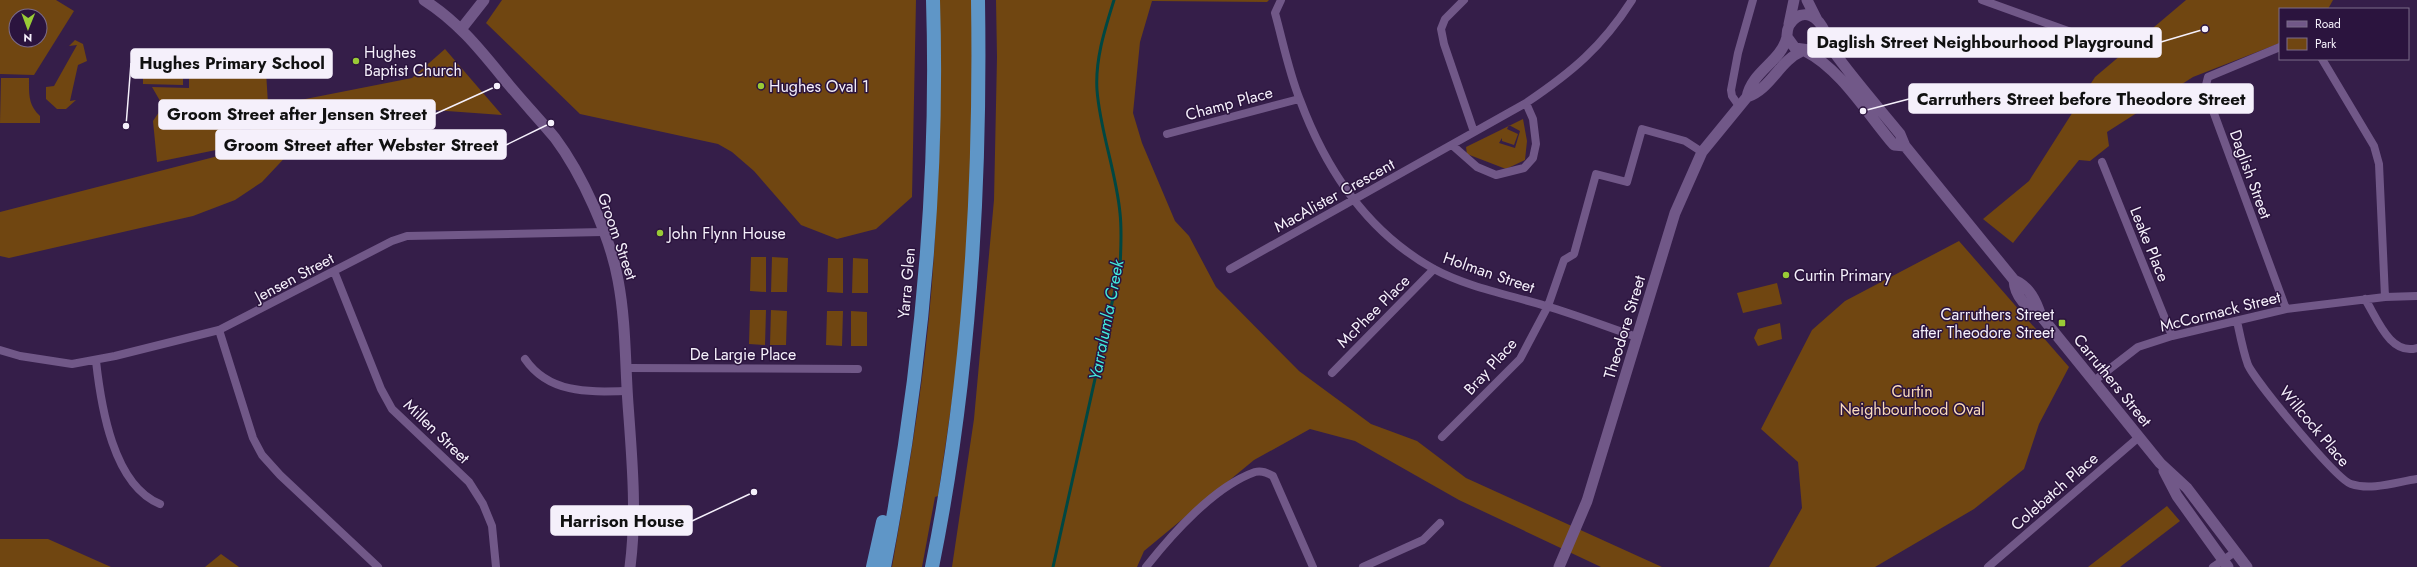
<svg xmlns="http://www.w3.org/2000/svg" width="2417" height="567" viewBox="0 0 2417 567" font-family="Jost,sans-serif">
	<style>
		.green { fill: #704611; fill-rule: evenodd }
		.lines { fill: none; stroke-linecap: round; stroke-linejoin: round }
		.stream { stroke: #004742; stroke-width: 3 }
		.street { stroke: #715888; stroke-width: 8 }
		.secondary { stroke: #715888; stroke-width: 11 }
		.highway { stroke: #5f96c7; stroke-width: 14 }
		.poi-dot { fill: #99cb36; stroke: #2b143e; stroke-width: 1.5 }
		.labels { text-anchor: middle; stroke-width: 3; stroke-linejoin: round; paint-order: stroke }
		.poi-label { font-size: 16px; fill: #f5f0fb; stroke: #2b143e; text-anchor: start }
		.street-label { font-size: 16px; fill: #f5f0fb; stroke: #2b143e }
		.park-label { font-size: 16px; fill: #fadbbb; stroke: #2b143e }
		.water-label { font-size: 17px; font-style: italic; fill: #42ebdd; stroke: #2b143e }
		.leader { fill: none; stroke: #f5f0fb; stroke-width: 1.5 }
		.callout-dot { fill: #f5f0fb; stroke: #2b143e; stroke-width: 1.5 }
		.callout { fill: #f5f0fb; stroke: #f5f0fb; stroke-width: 1.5 }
		.callout-label { font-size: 17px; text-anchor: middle; font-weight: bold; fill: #111 }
	</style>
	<rect width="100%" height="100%" fill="#351e49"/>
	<path class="green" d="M0,0h56l18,11 -40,64 -34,-1zM16,16h24v24h-24z
		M502,0h414l-4,197 -36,32 -39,10 -36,-14 -47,-54 -22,-19 -14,-8 -138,-30 -94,-91z
		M939,0h35v147l-15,206 -21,143 -3,1 -13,70h-30c19,-109 38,-220 43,-332 3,-78 3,-157 4,-235z
		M996,0h273l-2,2 -115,-1 -12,41 -7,71 9,30 33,78 14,15 27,51 83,84 72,53 46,17 49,37 196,89h-61l-142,-67 -104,-59 -45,-12 -56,31 -110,91 -7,16h-185l22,-148 20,-219 3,-143z
		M2186,0h147l-5,9h-48v34l-87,34 -86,55 2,14 -19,15 -11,-1 -66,83 -30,-24 46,-38 66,-104z
		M75,40l8,4 4,17 -9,4 -8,36 6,-1 -10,9h-9l-11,-10v-12l8,-1 23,-41 -8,1z
		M445,49l57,66 -69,-5 -91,13 -49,26 -31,33 -27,18 -42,16 -184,42 -9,-2v-44l222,-57 58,-51 132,-26z
		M265,55l3,49 -47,45 -64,13 -4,-41 10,-15 -11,-19 37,1v-31z
		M143,56h40v29l-40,-1z
		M1,78h28c0,16 -1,27 11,38v7h-40z
		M1523,119l4,22 -2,19 -19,9 -39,-15 -1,-7zM1509,125l11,6 -5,17 -16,-5 3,-5v3l12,4 4,-11 -11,-5z
		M1959,241l110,126 -30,57 -15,45 -50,40 -99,58h-106l33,-59 -4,-46 -37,-33 51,-99 33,-29z
		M751,257h15v35l-16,-1z
		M772,257l16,1 -1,34h-16z
		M828,258h15v35l-16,-1z
		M853,258l15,1v34h-16z
		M1777,283l5,21 -39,9 -6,-20z
		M750,310h16l-1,35 -16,-1z
		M771,310l16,1 -1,34h-16z
		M827,311h16l-1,35 -16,-1z
		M851,311l16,1v34h-16z
		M1780,323l2,16 -24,7 -4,-8 4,-9z
		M676 512a7 7 0 1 1 14 0a7 7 0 1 1-14 0Z
		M2167,506l13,15 -60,46h-32z
		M0,539h48l63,28h-111z
		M221,554l18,13h-34z"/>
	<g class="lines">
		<path class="stream" d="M1053,567l67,-300c1,-18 2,-36 0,-54 -4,-42 -20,-82 -23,-123 -2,-31 8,-61 17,-90"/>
		<path class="street" d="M1281,0l-6,13c8,29 14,60 25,87 26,70 67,132 134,169 33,18 76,26 112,37 31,9 61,21 91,31
			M1464,0l-19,19 -4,10 3,15 30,88
			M1982,0l128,46
			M2280,47l-72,30 -3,12 81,220
			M2322,59l52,87 5,18 6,133
			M1739,106l-7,-10 -1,-6 7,-37 15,-53
			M1167,134l132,-35
			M1452,145l25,22 19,8 28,-7 9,-10 3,-14 -3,-25 -7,-16
			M2102,162l70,174
			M1230,269l296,-166c46,-31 76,-56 106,-103
			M334,271l47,118 11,20 77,73 14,22 9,22 4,41
			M2365,299c12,19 25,57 52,49
			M2237,321c3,14 6,30 11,44 8,17 88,114 103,119 20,7 46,-2 66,-5
			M219,330l34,108 9,17 18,20 98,92
			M0,350l20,6 52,8 43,-8 104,-26 173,-89 15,-5 196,-4
			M525,359c24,35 64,33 102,32
			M96,361c5,45 17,124 64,143
			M627,368l231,1
			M1332,373l102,-104
			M2094,381l44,-34 34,-11 114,-27 99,-12 32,-1
			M1442,437l78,-78 28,-53 16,-46 10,-6 22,-80 31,8 15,-53 43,12 17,11
			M1146,567c26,-33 69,-81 109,-95 7,-2 13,1 18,4l40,91
			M1363,567l60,-27 17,-17
			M1988,567l151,-130
			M2213,567l22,-15"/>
		<path class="secondary" d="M424,0c36,23 58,52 85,85 15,18 31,35 46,53 27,36 55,98 63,142 8,42 7,83 10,124 4,55 9,109 2,163
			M1807,0l10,20
			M1789,24l5,-24
			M462,28l22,-28
			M1823,31l-3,12 -11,7 -14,-2 -8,-11c-1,-17 16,-30 30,-17 9,8 11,23 17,32 21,29 44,55 66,82l5,12 109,134c16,7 22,21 27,36
			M1805,51c36,18 63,64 89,94l11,1
			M1747,97c24,-8 32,-36 55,-46
			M2014,280c1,18 13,27 27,36l119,147 27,25 60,79
			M2164,471l13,25 51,71
			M1559,567l28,-66 88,-288 27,-61 45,-55c5,-26 34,-35 40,-60"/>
		<path class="highway" d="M873,567l10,-45
			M884,567c36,-186 55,-377 49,-567
			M932,567c38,-187 49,-377 46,-567"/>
	</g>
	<g class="poi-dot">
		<circle cx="356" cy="61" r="4"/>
		<circle cx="761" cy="86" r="4"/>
		<circle cx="660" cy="233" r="4"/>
		<circle cx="1786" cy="275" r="4"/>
		<rect x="2058" y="319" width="8" height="8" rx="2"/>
	</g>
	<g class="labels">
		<g class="poi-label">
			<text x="364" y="58">Hughes<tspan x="364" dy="18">Baptist Church</tspan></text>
			<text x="769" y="92">Hughes Oval 1</text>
			<text x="668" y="239">John Flynn House</text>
			<text x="1794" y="281">Curtin Primary</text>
			<text x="2054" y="320" text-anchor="end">Carruthers Street<tspan x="2054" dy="18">after Theodore Street</tspan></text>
		</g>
		<g class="street-label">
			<text transform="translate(1229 103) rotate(-15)" y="6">Champ Place</text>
			<text transform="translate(2251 174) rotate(70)" y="6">Daglish Street</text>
			<text transform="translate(1334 195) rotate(-29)" y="6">MacAlister Crescent</text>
			<text transform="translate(618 236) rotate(71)" y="6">Groom Street</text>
			<text transform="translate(2150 244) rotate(68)" y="6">Leake Place</text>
			<text transform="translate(1489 272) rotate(19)" y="6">Holman Street</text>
			<text transform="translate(294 277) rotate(-28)" y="6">Jensen Street</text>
			<text transform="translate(906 283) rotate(-85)" y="6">Yarra Glen</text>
			<text transform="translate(1373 311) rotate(-45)" y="6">McPhee Place</text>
			<text transform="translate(2220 311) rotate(-14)" y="6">McCormack Street</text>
			<text transform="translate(1624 327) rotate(-73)" y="6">Theodore Street</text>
			<text x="743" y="360">De Largie Place</text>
			<text transform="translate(1490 366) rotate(-48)" y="6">Bray Place</text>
			<text transform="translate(2113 380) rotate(51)" y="6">Carruthers Street</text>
			<text transform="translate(2315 426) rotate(50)" y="6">Willcock Place</text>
			<text transform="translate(437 431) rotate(44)" y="6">Millen Street</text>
			<text transform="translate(2054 491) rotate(-41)" y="6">Colebatch Place</text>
		</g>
		<g class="park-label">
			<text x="1912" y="397">Curtin<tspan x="1912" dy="18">Neighbourhood Oval</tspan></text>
		</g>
		<g class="water-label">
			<text transform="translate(1106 320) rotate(-79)" y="6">Yarralumla Creek</text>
		</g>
	</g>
	<path class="leader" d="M2205 29L2161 42M126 126L131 63M1863 111L1909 99M497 86L435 114M551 123L506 145M754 492L692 521"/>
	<g class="callout-dot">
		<circle cx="2205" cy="29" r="4"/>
		<circle cx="126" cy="126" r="4"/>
		<circle cx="1863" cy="111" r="4"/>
		<circle cx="497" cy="86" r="4"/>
		<circle cx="551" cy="123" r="4"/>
		<circle cx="754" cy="492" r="4"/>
	</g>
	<g class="callout">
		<rect x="1808" y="28" width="353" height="29" rx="4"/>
		<rect x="131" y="49" width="201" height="29" rx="4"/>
		<rect x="1909" y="84" width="344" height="29" rx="4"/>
		<rect x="159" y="100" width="276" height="29" rx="4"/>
		<rect x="216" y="130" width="290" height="29" rx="4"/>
		<rect x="551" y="506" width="141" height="29" rx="4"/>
	</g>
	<g class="callout-label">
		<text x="1985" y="48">Daglish Street Neighbourhood Playground</text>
		<text x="232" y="69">Hughes Primary School</text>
		<text x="2081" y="105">Carruthers Street before Theodore Street</text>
		<text x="297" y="120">Groom Street after Jensen Street</text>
		<text x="361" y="151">Groom Street after Webster Street</text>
		<text x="622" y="527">Harrison House</text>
	</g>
	<rect x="2279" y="8" width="130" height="52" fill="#2b143e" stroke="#7c6c8a"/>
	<rect x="2287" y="21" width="20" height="6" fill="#715888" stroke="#7c6c8a"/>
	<text x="2315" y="28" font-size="12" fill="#f5f0fb">Road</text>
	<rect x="2287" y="38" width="20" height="12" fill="#704611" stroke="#7c6c8a"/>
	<text x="2315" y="48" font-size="12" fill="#f5f0fb">Park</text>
	<g transform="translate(28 28) rotate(181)"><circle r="19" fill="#2b143e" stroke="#7c6c8a"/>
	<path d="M0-3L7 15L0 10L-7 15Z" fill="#99cb36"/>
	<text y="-6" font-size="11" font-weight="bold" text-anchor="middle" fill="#f5f0fb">N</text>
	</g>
</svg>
